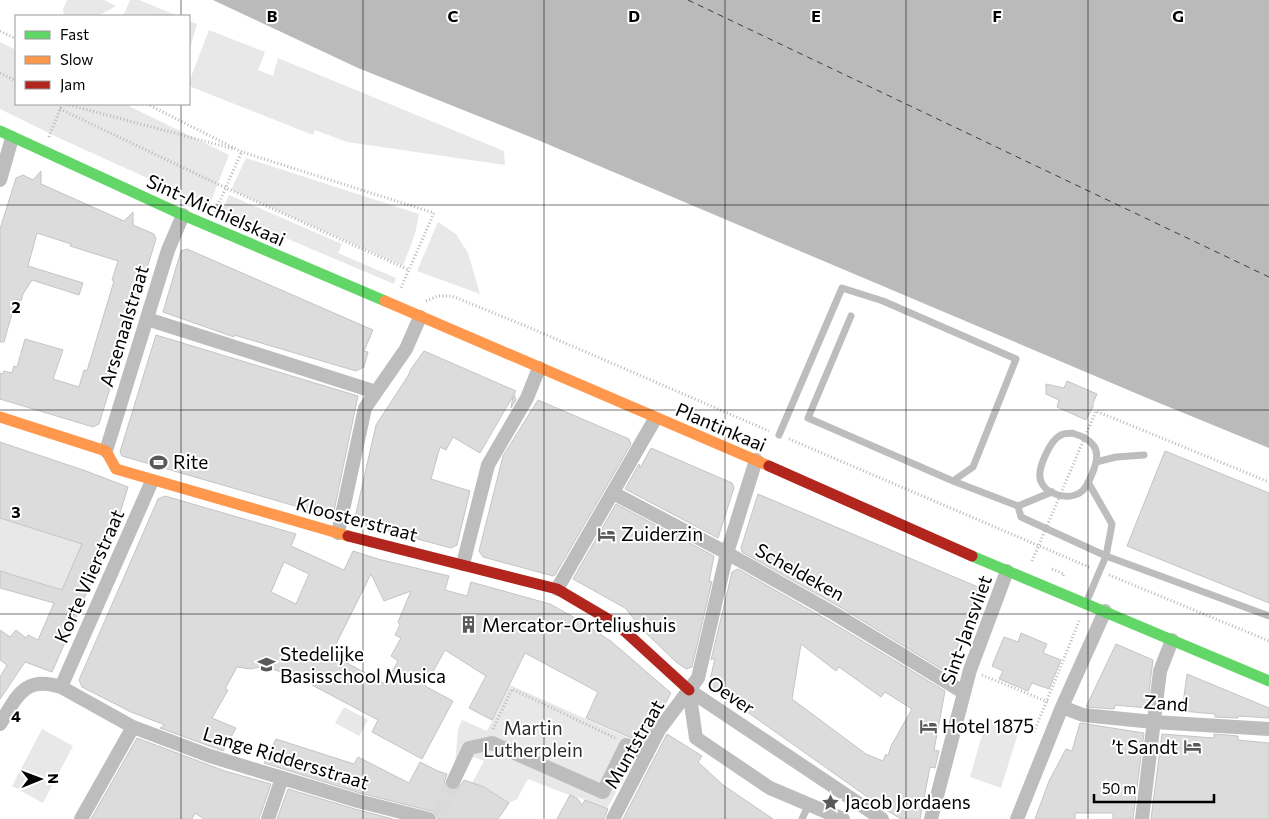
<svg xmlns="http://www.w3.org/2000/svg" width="1269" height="819" viewBox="0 0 1269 819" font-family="Commissioner,sans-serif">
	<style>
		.green { fill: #e8e8e8 }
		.water { fill: #bababa }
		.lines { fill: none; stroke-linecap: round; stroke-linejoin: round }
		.ferry { stroke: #3e3e3e; stroke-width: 1; stroke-dasharray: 6 5; stroke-linecap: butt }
		.building { fill: #dcdcdc; stroke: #c4c4c4; fill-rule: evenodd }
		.street-tunnel { stroke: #d9d9d9; stroke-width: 14; stroke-dasharray: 14 7; stroke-linecap: butt }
		.path { stroke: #b8b8b8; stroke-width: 3; stroke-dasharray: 1 2.5; stroke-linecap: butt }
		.lane { stroke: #bdbdbd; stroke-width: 7 }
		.street { stroke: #bdbdbd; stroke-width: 14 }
		.fast { stroke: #63d668; stroke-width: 11 }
		.slow { stroke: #ff974d; stroke-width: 11 }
		.jam { stroke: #b3261e; stroke-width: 11 }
		.path-bridge { stroke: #b8b8b8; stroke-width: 3; stroke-dasharray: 1 2.5; stroke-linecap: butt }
		.grid { fill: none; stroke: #000; stroke-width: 1; stroke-opacity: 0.55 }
		.labels { text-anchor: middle; stroke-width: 4; stroke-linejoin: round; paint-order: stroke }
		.street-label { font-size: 19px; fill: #000; stroke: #fff }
		.poi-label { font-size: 19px; fill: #000; stroke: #fff; text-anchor: start }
		.park-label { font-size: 19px; fill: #2d2d2d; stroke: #fff }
		.grid-label { font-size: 16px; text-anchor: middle; font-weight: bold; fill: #000; stroke: #fff; stroke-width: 4; stroke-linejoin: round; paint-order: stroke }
	</style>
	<rect width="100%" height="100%" fill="#fff"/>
	<path class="green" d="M67,0h37l12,6 -18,10h-34l-1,-7z
		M130,0h9l39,16h-55z
		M189,21l8,3 -8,28z
		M209,30l56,22 -7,18 15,6 5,-18 226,93 1,14 -158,-23 -32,-12 -2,5 -124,-49v-4z
		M0,42l16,8v54h109l104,51 -20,51 -150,-68 -59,-29z
		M246,158l173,56 -4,20 -12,32 -172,-76z
		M229,195l113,49 -4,9 58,25 -2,6 -172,-73z
		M438,222l18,12 12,19 12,41 -63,-23z
		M0,518l63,20 24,-4 -25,56 -62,-19z
		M510,685l132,59 -35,65 -32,-13 -1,1 -46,-18 -11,20 -8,4 -24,-16 -13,-4 12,-22 -10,-4 -10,11 -9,-3 3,-36 4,-9 25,11z
		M344,707l24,13 -9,16 -24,-13z
		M987,718l32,12 -18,58 -31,-11z
		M42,729l31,17 -30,57 -31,-17z"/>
	<path class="water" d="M213,0h1056v448l-122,-50 -614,-260 -175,-70z"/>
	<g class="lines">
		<path class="ferry" d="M688,0l581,277"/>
	</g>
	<path class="building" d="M41,171v13l83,37 9,-9v13l21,9 2,5 -57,185 -6,3 -93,-28v-26l3,1 1,-3 8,2 2,-7 3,1 8,-28 38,11 -10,29 26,8 5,-17 3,1 27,-90 -2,-1 6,-19 -48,-15 1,-2 -34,-11 -9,33 55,17 -4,12 -47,-15 -9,14 -2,7 -5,-2 -12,43h-4v-113l16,-51 7,-3 10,5z
		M187,249l186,81 -9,21 4,1 -4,15 -8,4 -122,-36v2l-71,-25 18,-61z
		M156,335l202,61 -24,115 -6,3 -12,-2 -194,-56 -2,-4z
		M424,351l92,40 -2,3 2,6 -5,8 2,-12 -33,57 -27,-16 -7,13 -6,-3 -9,32 39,12 -13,54 -6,3 -97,-26 22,-97 32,-49 3,-7z
		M1067,381l30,13 -4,9v4l-7,13 -29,-13 2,-7 -13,-6v-10l18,4z
		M538,400l91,39 2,5 -76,131 -2,1 -70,-19 -4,-6 24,-95z
		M0,442l86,29 42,16 -12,39 -64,146 -27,-10 -25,37v-22l7,-12 -7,-5v-30l10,7 6,-7 10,8 2,-3 10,5 16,-37 -54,-15v-17l62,19 20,-46 -82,-26z
		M651,448l81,35 2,5 -16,50 -93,-49 14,-25 1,4z
		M1165,451l104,42v110l-142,-57z
		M758,494l220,93 -30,86 -108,-66 -98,-55 -1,-4z
		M165,496l131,38 -5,12 53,24 9,-19 25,8 71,17 -4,14 22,6 4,-14 79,22 27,15 35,23 59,51 -28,50 -57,-25 12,-26 -73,-39 -33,67 -23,-12 17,-32 -41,-26 -20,36 28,15 -31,58 -50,-27 6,-12 -66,-35 2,-4 -18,-8 -15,-1 -17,-6 -13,3 -14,-2 -12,22 3,1 -16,28 24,10 -13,23 -63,-23 5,-3 -34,-13 -49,-25 -3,-7 79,-181zM284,562l25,12 -13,30 -25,-12zM371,574l13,27 27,-10 -13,31 2,3 -5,10 6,3 -10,18 7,5 -13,23 -54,-30z
		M616,504l98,52 -5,26 3,-1 -20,86 -6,2 -10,-7 -31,-30 -20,-24 -52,-29z
		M738,569l93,53 114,69 -11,59 5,1 -4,17 -5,-1 -10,52h-19l-18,-11 -174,-123 6,-27 -4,2 21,-88zM801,644l35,27 3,-4 42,30 4,-5 27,17 -21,37 -3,10 -2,-2 -3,7 -17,-7 -74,-55z
		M1021,633l26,11 -4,9 18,7 -12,29 -17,-6 -4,8 -29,-12 4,-8 -11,-5 12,-29 14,5z
		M1116,644l37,16 -6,48 -32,-3 -1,4 -28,-2z
		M1187,674l82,34v10l-31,-2v2l-23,-1v-3l-33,-3z
		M1080,723l64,10 -11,86h-20v-6h-38v6h-40l14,-38 17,-32 6,2z
		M667,734l35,22 -4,6 25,23 50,34h-150z
		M1162,734l52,4v-4l24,2v4l31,3v76h-118z
		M137,738l88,33 46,13 -12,35h-55l-9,-6 -3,6h-101z
		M276,739l78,25 4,-7 51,26 11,-21 18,9 9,3 -3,9 6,7 8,-1 6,-9 20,7 25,16 -11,16h-60l-3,-6 -4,-2 -71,-18 -96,-30z
		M288,789l67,20 38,10h-116z
		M570,795l7,3 5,7 3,-5 23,9 -4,10h-47z"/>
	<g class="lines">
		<path class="street-tunnel" d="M439,814l14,-32"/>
		<path class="path" d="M0,31l16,8
			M0,73l16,8
			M66,104l168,45
			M147,104l95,48 192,61 -34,77
			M60,109l166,79 183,82
			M49,137l13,-33
			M215,212l27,-61
			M426,301l12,-5h14l76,31 241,104
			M789,439l302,129
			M1052,569l12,5 -1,2
			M1109,575l160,66
			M982,675l66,27
			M493,729l19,-40 103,49
			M1034,732l46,-113"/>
		<path class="lane" d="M851,316l-43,102 145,63 65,25 3,11 85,39 163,60
			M1072,433c20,6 30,15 22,36 -3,7 -6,18 -13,23 -12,9 -38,3 -41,-14 -2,-11 11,-39 21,-43 3,-2 8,-1 11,-2z
			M779,435l63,-147 41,13 133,58 -43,108 -20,14
			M1096,462l20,-5 28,-2
			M1018,506l34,-14
			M1086,603l20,-47 6,-32 -24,-42
			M802,819l7,-15"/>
		<path class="street" d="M0,180l12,-42
			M147,319l229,73
			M106,451l62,-201 15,-35
			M613,493l114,60 108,61 128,78
			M338,533l27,-125 41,-59 14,-32
			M463,564l25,-99 39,-67 12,-30
			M557,589l98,-170
			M61,687l91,-206
			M689,690l193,129
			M689,690l7,48 74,50 73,31
			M1062,707l21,8 71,7 115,7
			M0,724c17,-27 24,-49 61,-37l72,40 77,29 148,45 71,18
			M453,782l16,-34 23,-5 111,49 23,-47 21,9
			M81,819l52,-92
			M268,819l14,-41
			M613,819l46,-89 39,-52 29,-125 29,-93
			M931,819l39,-149 37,-99
			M1017,819l45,-112 43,-96
			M1142,819l18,-148 12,-31"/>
		<path class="fast" d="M0,131l183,84 202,86
			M972,556l297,125"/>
		<path class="slow" d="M385,301l384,165
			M0,417l106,34 10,18 232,67"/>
		<path class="jam" d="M769,466l203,90
			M348,536l209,53 61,36 71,65"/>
		<path class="path-bridge" d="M1032,561l64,-150 173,71"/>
	</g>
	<path class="grid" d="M181,0v16M363,0v819M544,0v819M725,0v819M906,0v819M1088,0v819M181,104v715M0,205h1269M0,410h1269M0,614h1269"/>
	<defs>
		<symbol id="stadium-bare" viewBox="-9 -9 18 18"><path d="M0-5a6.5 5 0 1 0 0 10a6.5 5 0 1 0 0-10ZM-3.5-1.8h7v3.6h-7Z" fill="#595959" stroke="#fff" stroke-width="2.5" paint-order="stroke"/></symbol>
		<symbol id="hotel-bare" viewBox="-9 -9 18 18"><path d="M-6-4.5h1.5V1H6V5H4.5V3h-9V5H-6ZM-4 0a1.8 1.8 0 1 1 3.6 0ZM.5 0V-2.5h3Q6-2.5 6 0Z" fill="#595959" stroke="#fff" stroke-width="2.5" paint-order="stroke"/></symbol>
		<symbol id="building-bare" viewBox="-9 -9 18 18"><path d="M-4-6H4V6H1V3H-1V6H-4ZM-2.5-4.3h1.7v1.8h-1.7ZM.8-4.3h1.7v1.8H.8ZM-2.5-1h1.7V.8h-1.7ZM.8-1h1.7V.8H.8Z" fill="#595959" stroke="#fff" stroke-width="2.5" paint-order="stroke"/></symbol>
		<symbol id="school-bare" viewBox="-9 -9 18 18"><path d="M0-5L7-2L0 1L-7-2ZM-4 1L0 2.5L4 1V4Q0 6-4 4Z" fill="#595959" stroke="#fff" stroke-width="2.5" paint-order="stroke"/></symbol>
		<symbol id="sight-bare" viewBox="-9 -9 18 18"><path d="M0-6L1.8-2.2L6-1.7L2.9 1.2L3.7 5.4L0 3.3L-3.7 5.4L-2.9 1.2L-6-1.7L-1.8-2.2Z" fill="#595959" stroke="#fff" stroke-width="2.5" paint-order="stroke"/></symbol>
	</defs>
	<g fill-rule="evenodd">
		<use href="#stadium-bare" x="146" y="450" width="25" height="25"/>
		<use href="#hotel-bare" x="594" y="522" width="25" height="25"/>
		<use href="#building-bare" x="456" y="612" width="25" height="25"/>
		<use href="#school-bare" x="254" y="652" width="25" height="25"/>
		<use href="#hotel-bare" x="916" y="714" width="25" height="25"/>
		<use href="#hotel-bare" x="1180" y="734" width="25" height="25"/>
		<use href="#sight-bare" x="818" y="790" width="25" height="25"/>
	</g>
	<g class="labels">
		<g class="street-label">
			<text transform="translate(216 210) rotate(24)" y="7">Sint-Michielskaai</text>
			<text transform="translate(124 326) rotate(-73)" y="7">Arsenaalstraat</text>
			<text transform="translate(721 427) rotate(23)" y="7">Plantinkaai</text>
			<text transform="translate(357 519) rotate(15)" y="7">Kloosterstraat</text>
			<text transform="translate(800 572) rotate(29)" y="7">Scheldeken</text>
			<text transform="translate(89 576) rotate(-66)" y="7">Korte Vlierstraat</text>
			<text transform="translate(966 630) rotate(-70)" y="7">Sint-Jansvliet</text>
			<text transform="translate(731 695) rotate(34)" y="7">Oever</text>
			<text transform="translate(1166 703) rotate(4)" y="7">Zand</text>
			<text transform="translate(634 744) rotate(-60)" y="7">Muntstraat</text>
			<text transform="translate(286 758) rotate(17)" y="7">Lange Riddersstraat</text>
		</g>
		<g class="poi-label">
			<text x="173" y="469">Rite</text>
			<text x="621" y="541">Zuiderzin</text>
			<text x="482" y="632">Mercator-Orteliushuis</text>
			<text x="280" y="661">Stedelijke<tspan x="280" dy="22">Basisschool Musica</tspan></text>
			<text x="942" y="733">Hotel 1875</text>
			<text x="1178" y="754" text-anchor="end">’t Sandt</text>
			<text x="845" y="809">Jacob Jordaens</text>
		</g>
		<g class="park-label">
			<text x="533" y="735">Martin<tspan x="533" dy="22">Lutherplein</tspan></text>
		</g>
	</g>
	<g class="grid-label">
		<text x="272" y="22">B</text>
		<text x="453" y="22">C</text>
		<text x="634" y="22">D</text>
		<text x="816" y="22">E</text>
		<text x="997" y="22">F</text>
		<text x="1178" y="22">G</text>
		<text x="16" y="313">2</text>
		<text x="16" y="518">3</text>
		<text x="16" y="722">4</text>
	</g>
	<rect x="15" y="15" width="175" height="90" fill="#ffffff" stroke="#999999"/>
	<rect x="25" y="31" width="25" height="8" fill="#63d668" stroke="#999999"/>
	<text x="60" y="40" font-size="15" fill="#000000">Fast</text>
	<rect x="25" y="56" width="25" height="8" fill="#ff974d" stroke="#999999"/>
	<text x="60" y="65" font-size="15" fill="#000000">Slow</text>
	<rect x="25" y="81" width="25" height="8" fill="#b3261e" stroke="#999999"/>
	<text x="60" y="90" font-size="15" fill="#000000">Jam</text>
	<g transform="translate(40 779) rotate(89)" stroke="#ffffff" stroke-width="4" paint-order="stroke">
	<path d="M0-4L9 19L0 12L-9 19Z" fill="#000000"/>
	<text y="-8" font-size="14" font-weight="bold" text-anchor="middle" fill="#000000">N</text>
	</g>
	<path d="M1094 794v8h120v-8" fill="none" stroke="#000000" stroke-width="2.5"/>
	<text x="1102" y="794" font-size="15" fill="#000000" stroke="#ffffff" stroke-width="4" paint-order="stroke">50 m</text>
</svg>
